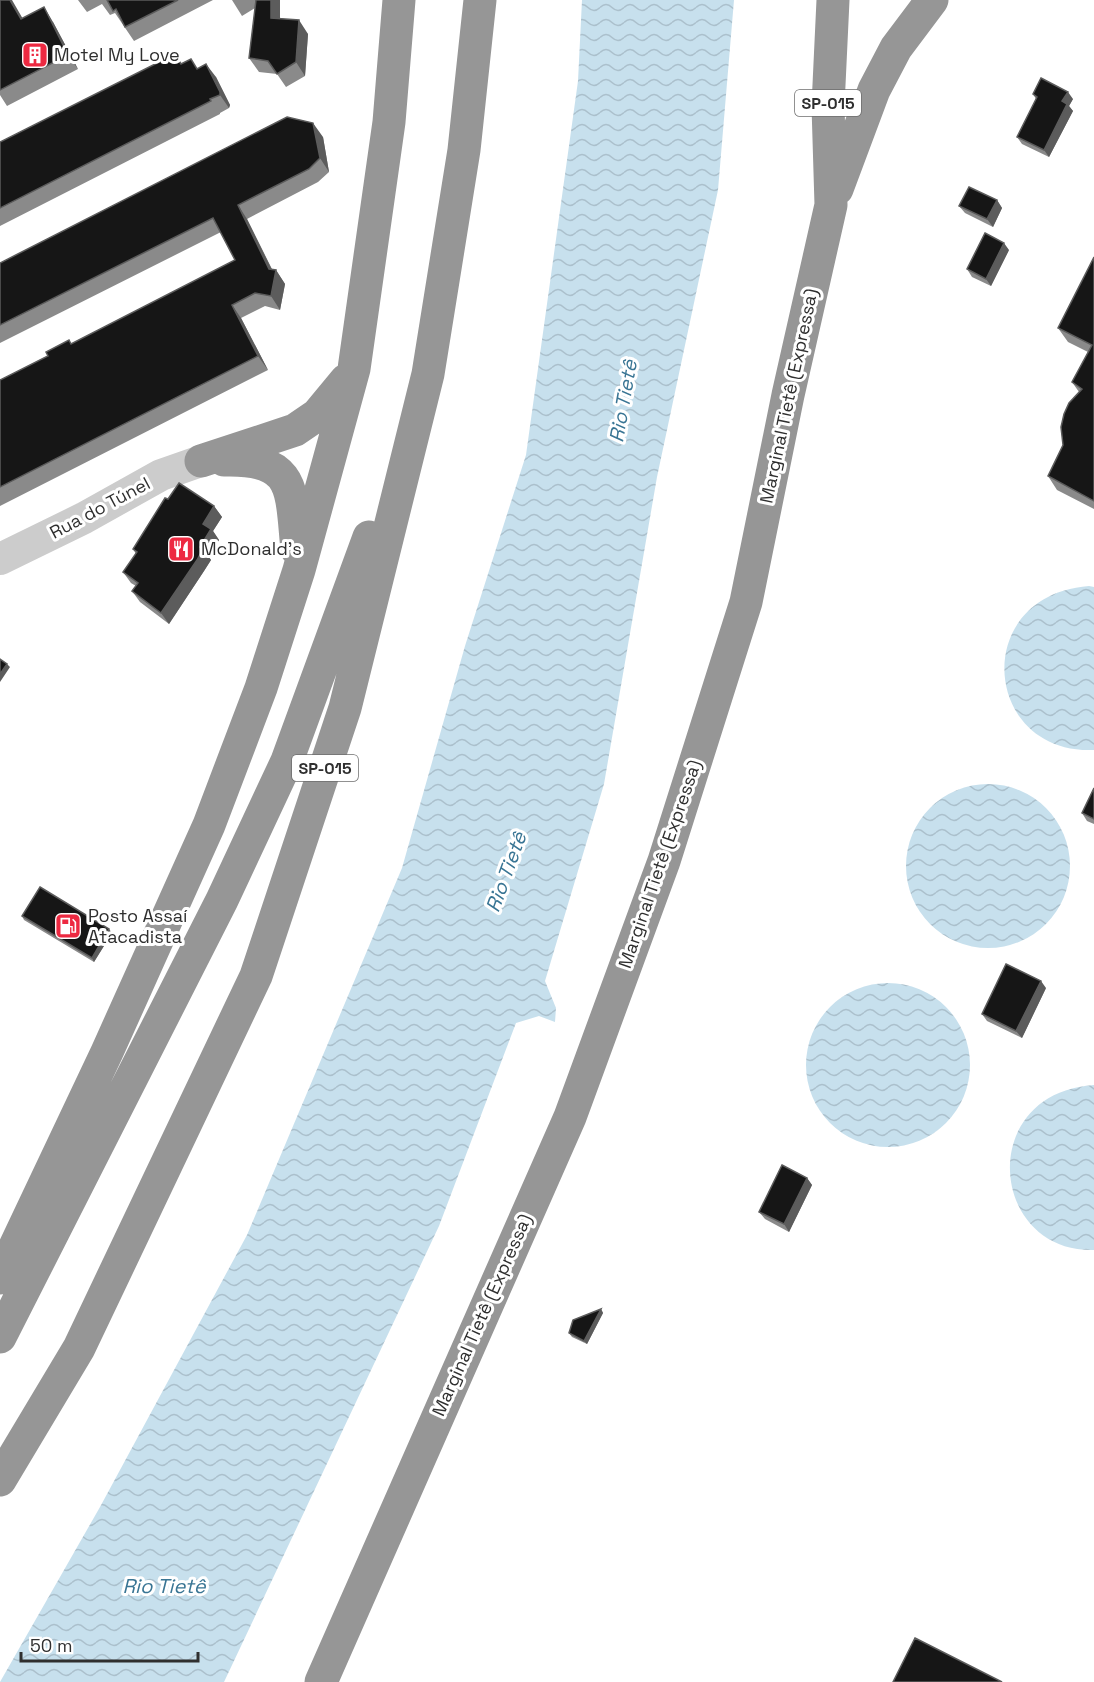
<svg xmlns="http://www.w3.org/2000/svg" width="1094" height="1682" viewBox="0 0 1094 1682" font-family="'Space Grotesk',sans-serif">
	<style>
		.water { fill: url(#water-waves) }
		.lines { fill: none; stroke-linecap: round; stroke-linejoin: round }
		.minor { stroke: #ccc; stroke-width: 32 }
		.highway { stroke: #969696; stroke-width: 33 }
		.wall { fill: #8a8a8a }
		.shaded-wall { fill: #5c5c5c }
		.building { fill: #161616; stroke: #5c5c5c; stroke-width: 1.5 }
		.labels { text-anchor: middle; stroke-width: 6; stroke-linejoin: round; paint-order: stroke }
		.shield { fill: #fff; stroke: #6d6d6d; stroke-width: 1.5 }
		.shield-label { font-size: 16px; font-weight: bold; fill: #2f2f2f }
		.poi-label { font-size: 18px; fill: #2f2f2f; stroke: #fff; text-anchor: start }
		.street-label { font-size: 18px; fill: #2f2f2f; stroke: #fff }
		.water-label { font-size: 20px; font-style: italic; fill: #397594; stroke: #fff }
	</style>
	<defs>
		<pattern id="water-waves" width="16" height="10" patternUnits="userSpaceOnUse" patternTransform="scale(1.5)"><rect width="16" height="10" fill="#c7e0ed"/><path d="M0 5q4-4 8 0t8 0" fill="none" stroke="#abc0cc"/></pattern>
	</defs>
	<rect width="100%" height="100%" fill="#fff"/>
	<path class="water" d="M582,0h152l-16,190 -61,287 -53,307 -59,197 11,27 -1,14 -16,-6 -23,7 -77,203 -215,456h-224l100,-175 147,-272 155,-367 63,-222 61,-191 52,-374z
		M1089,586l5,1v163c-112,5 -125,-155 -5,-164z
		M906 866a82 82 0 1 1 164 0a82 82 0 1 1-164 0Z
		M806 1065a82 82 0 1 1 164 0a82 82 0 1 1-164 0Z
		M1094,1085v165c-105,3 -119,-157 0,-165z"/>
	<g class="lines">
		<path class="minor" d="M0,559l84,-41 77,-43 40,-14"/>
		<path class="highway" d="M837,189l37,-99 22,-42 36,-48
			M224,460c73,-2 67,30 73,90
			M201,461l94,-31 22,-15 29,-35
			M0,1278l107,-226 102,-227 52,-137 38,-118 55,-201 35,-247 10,-122
			M0,1337l222,-437 65,-139 82,-224
			M0,1480l79,-132 177,-372 89,-268 83,-334 36,-224 16,-150
			M321,1682l249,-565 94,-256 82,-259 42,-207 43,-190 -3,-99 5,-106"/>
	</g>
	<path class="wall" d="M0,0l22,18 31,4 25,47 -71,37 -7,-11z
		M78,0h135l-79,41 -19,-28 -5,2 -8,-11 -15,8z
		M232,0h48v19l28,15 -3,42 -19,11 -9,-13 -18,-2 -10,-14 6,-50 -13,8z
		M182,64l16,5 18,8 14,28 -1,3 -9,5v1l-220,112v-84z
		M1033,94l40,5 -4,7 4,5 -24,46 -27,-13 -5,-7 19,-38z
		M323,137l6,35 -11,10 -71,37 25,50 4,1 9,14 -5,26 -15,-4 -24,12 27,52 -268,136v-126l235,-120 -14,-28 -221,111v-80z
		M997,200l5,8 -9,19 -28,-14 -6,-7z
		M1009,250l-18,36 -19,-9 -5,-8z
		M1094,257v252l-37,-19 -9,-14 15,-31 16,-53 -7,-10 16,-30 -20,-10 -10,-14z
		M168,499l46,7 8,11 -9,14 6,9 -11,16 3,4 -7,11 -35,53 -29,-22 -8,-11 4,-5 -5,-3 -8,-11 13,-18 -3,-5z
		M1094,788v36l-7,-3 -5,-8z
		M22,916l90,17 -18,29 -70,-42z
		M1046,988l-24,50 -35,-17 -5,-7z
		M807,1178l5,7 -23,47 -24,-13 -6,-7z
		M601,1309l2,4 -16,31 -15,-7 -3,-4z"/>
	<path class="shaded-wall" d="M10,0h2l19,33 -10,-14z
		M271,0h9v32l-9,-14z
		M44,7l9,15 25,47 -10,-14z
		M299,20l9,14 -3,42 -9,-14z
		M206,64l10,13 14,28 -1,3 -9,-13z
		M1068,92l5,7 -4,7 4,5 -24,46 -5,-7 18,-49z
		M313,123l10,14 6,35 -9,-14z
		M997,200l5,8 -9,19 -6,-8z
		M238,205l9,14 28,57 1,-6 9,14 -5,26 -9,-14 -2,-27z
		M1004,243l5,7 -18,36 -5,-7z
		M232,305l9,13 27,52 -10,-14z
		M214,506l8,11 -9,14 6,9 -11,16 3,4 -7,11 -35,53 -8,-11 39,-66 3,-23z
		M7,664l3,3 -10,15v-8z
		M109,929l3,4 -18,29 -2,-4z
		M1041,981l5,7 -24,50 -6,-7z
		M807,1178l5,7 -23,47 -5,-8z
		M601,1309l2,4 -16,31 -3,-3z"/>
	<path class="building" d="M0,0h10l11,19 23,-12 24,48 -68,35z
		M107,0h71l-53,27 -9,-18 -3,2z
		M256,0h15v18l28,2 -3,42 -19,12 -9,-13 -19,-3z
		M175,54l6,10 10,-5 6,10 9,-5 14,28v3l-10,4 1,2 -211,107v-66z
		M1041,78l27,14 -6,9 5,3 -23,46 -27,-13 20,-40 -4,-3z
		M287,117l26,6 7,35 -11,11 -71,36 31,64 7,1 -5,26 -16,-3 -23,12 26,51 -258,131v-107l48,-24 -2,-4 23,-12 2,4 164,-84 -22,-42 -213,107v-62z
		M969,187l28,13 -10,19 -28,-13z
		M985,233l19,10 -18,36 -19,-10z
		M1094,257v244l-46,-25 15,-31 -2,-18 3,-13 5,-11 13,-14 -10,-7 20,-37 -34,-17z
		M179,483l35,23 -11,18 8,5 -11,18 3,2 -6,11 -36,53 -29,-22 6,-8 -15,-11 14,-20 -4,-3 32,-51 3,1z
		M0,659l7,5 -7,10z
		M1094,788v31l-12,-6z
		M40,887l69,42 -17,29 -70,-42z
		M1006,964l35,17 -25,50 -34,-17z
		M782,1165l25,13 -23,46 -25,-12z
		M601,1309l-17,32 -15,-8 4,-13z
		M915,1638l87,44h-109z"/>
	<defs>
		<symbol id="building-square" viewBox="-11 -11 22 22"><rect x="-9" y="-9" width="18" height="18" rx="4" fill="#ed2941" stroke="#fff"/><path d="M-4-6H4V6H1V3H-1V6H-4ZM-2.5-4.3h1.7v1.8h-1.7ZM.8-4.3h1.7v1.8H.8ZM-2.5-1h1.7V.8h-1.7ZM.8-1h1.7V.8H.8Z" fill="#fff"/></symbol>
		<symbol id="restaurant-square" viewBox="-11 -11 22 22"><rect x="-9" y="-9" width="18" height="18" rx="4" fill="#ed2941" stroke="#fff"/><path d="M-5-6h1v4h1v-4h1v4h1v-4h1v5L-1.5 .5V6h-2V.5L-5-1ZM5-6V6H3V1.5H1.5Q1.5-4 5-6Z" fill="#fff"/></symbol>
		<symbol id="fuel-square" viewBox="-11 -11 22 22"><rect x="-9" y="-9" width="18" height="18" rx="4" fill="#ed2941" stroke="#fff"/><path d="M-5.5-6h7V0h2V4h1.3V-2.5L3-4.5l.8-.8L6-3V5H2.5V1h-1V6h-7ZM-4.2-4.7v3.2H.2V-4.7Z" fill="#fff"/></symbol>
	</defs>
	<g fill-rule="evenodd">
		<use href="#building-square" x="20" y="40" width="30" height="30"/>
		<use href="#restaurant-square" x="166" y="534" width="30" height="30"/>
		<use href="#fuel-square" x="53" y="911" width="30" height="30"/>
	</g>
	<g class="labels">
		<g class="shield">
			<rect x="795" y="90" width="66" height="26" rx="4.5"/>
			<rect x="292" y="755" width="66" height="26" rx="4.5"/>
		</g>
		<g class="shield-label">
			<text x="828" y="109">SP-015</text>
			<text x="325" y="774">SP-015</text>
		</g>
		<g class="poi-label">
			<text x="54" y="61">Motel My Love</text>
			<text x="201" y="555">McDonald's</text>
			<text x="88" y="922">Posto Assaí<tspan x="88" dy="21">Atacadista</tspan></text>
		</g>
		<g class="street-label">
			<text transform="translate(789 396) rotate(-78)" y="6">Marginal Tietê (Expressa)</text>
			<text transform="translate(100 508) rotate(-28)" y="6">Rua do Túnel</text>
			<text transform="translate(660 864) rotate(-71)" y="6">Marginal Tietê (Expressa)</text>
			<text transform="translate(482 1315) rotate(-66)" y="6">Marginal Tietê (Expressa)</text>
		</g>
		<g class="water-label">
			<text transform="translate(623 401) rotate(-80)" y="7">Rio Tietê</text>
			<text transform="translate(506 872) rotate(-70)" y="7">Rio Tietê</text>
			<text x="164" y="1593">Rio Tietê</text>
		</g>
	</g>
	<path d="M21 1652v9h177v-9" fill="none" stroke="#2f2f2f" stroke-width="3"/>
	<text x="30" y="1652" font-size="18" fill="#2f2f2f" stroke="#ffffff" stroke-width="4.5" paint-order="stroke">50 m</text>
</svg>
